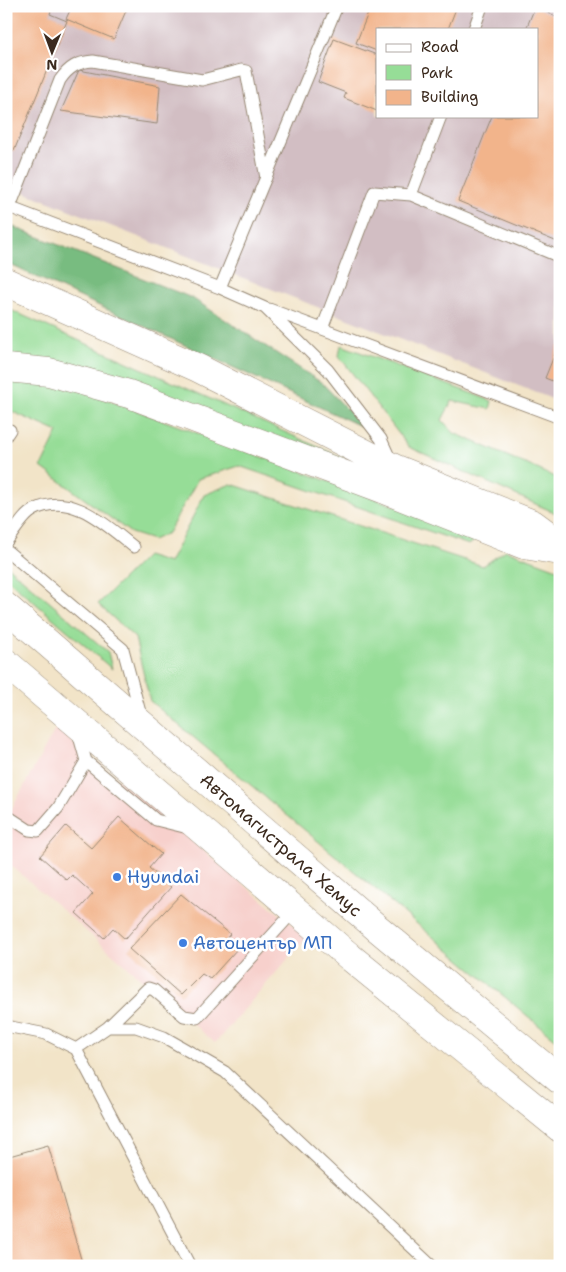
<svg xmlns="http://www.w3.org/2000/svg" width="566" height="1272" viewBox="0 0 566 1272" font-family="'Shantell Sans',sans-serif">
	<style>
		.built { fill: #f7d0cc }
		.industrial { fill: #d2bec3; fill-rule: evenodd }
		.green { fill: #96dd97; stroke: #68845a }
		.forest { fill: #78bc80; stroke: #5a734f }
		.building { fill: #f2b48b }
		.lines { fill: none; stroke-linecap: round; stroke-linejoin: round }
		.service-casing { stroke: #968773; stroke-width: 13 }
		.primary-casing { stroke: #968773; stroke-width: 29 }
		.motorway-casing { stroke: #968773; stroke-width: 29 }
		.service { stroke: #fff; stroke-width: 11 }
		.primary { stroke: #fff; stroke-width: 28 }
		.motorway { stroke: #fff; stroke-width: 28 }
		.shop-dot { fill: #3f7fe0; stroke: #fff; stroke-width: 2 }
		.labels { text-anchor: middle; stroke-width: 5; stroke-linejoin: round; paint-order: stroke }
		.street-label { font-size: 18px; fill: #3b2a1e; stroke: #fff }
		.shop-label { font-size: 18px; fill: #366cbe; stroke: #fff; text-anchor: start }
	</style>
	<rect width="100%" height="100%" fill="#fff"/>
	<filter id="ink" filterUnits="userSpaceOnUse"><feTurbulence type="fractalNoise" baseFrequency=".02" numOctaves="2"/><feDisplacementMap in="SourceGraphic" scale="10" xChannelSelector="R" yChannelSelector="G"/><feConvolveMatrix kernelMatrix="1 2 1 2 8 2 1 2 1" color-interpolation-filters="sRGB"/></filter>
	<filter id="wash" filterUnits="userSpaceOnUse"><feTurbulence type="fractalNoise" baseFrequency=".0096" numOctaves="4" result="noise"/><feDisplacementMap in="SourceGraphic" scale="20" xChannelSelector="R" yChannelSelector="G"/><feGaussianBlur stdDeviation="1.12" result="paint"/><feColorMatrix in="noise" values="0 0 0 0 0 0 0 0 0 0 0 0 0 0 0 0 0 1.4 0 .05"/><feComposite in="paint" operator="in"/></filter>
	<g filter="url(#wash)">
		<rect width="100%" height="100%" fill="#f2e4c8"/>
		<path class="built" d="M56,728l251,209 -92,106 -209,-182v-42z"/>
		<path class="industrial" d="M6,6h554v396l-554,-217zM377,29h160v87h-160z"/>
		<path class="green" d="M6,308l391,174 -391,-122z
			M341,345l151,56 -2,8 -38,-8 -10,19 12,13 106,46v36l-151,-68 -70,-91z
			M6,376l45,3 428,158 -10,8 -230,-79 -41,13 -30,54 -15,7 -22,-7 -90,-66 17,-35 -52,-23z
			M231,484l252,82 23,-16 54,20v473l-410,-342 -15,-63 -37,-34 48,-48 23,7 35,-68z
			M6,565l102,87 4,17 -106,-91z"/>
		<path class="forest" d="M6,224l186,74 130,85 43,45 -359,-165z"/>
		<g id="blocks">
			<path class="building" d="M6,6h47l-3,8 17,7 -53,130 -8,-3z
				M72,6h56l-14,33 -48,-20z
				M371,6h86l-9,23h-71v22l-21,-8z
				M535,7l25,11v225l-102,-42 34,-85h45v-87h-11z
				M334,39l43,16v56l-33,-13 2,-5 -28,-11z
				M79,70l81,16 -3,38 -96,-13z
				M558,346h2v38l-15,-6z
				M119,817l42,37 -12,14 22,19 -46,52 -12,-11 -9,10 -28,-25 17,-19 -21,-19 -5,5 -27,-24 26,-30 25,22z
				M181,894l49,40 -4,5 12,9 -28,31 -8,-5 -21,21 -52,-46z
				M48,1145l35,121h-77v-109z"/>
		</g>
	</g>
	<g filter="url(#ink)">
		<use href="#blocks" fill-opacity="0" stroke="#968773" stroke-width="1"/>
		<g class="lines">
			<defs>
				<path id="service" d="M474,29l8,-23
					M441,116l-30,79 149,62
					M6,206l214,82 45,20 63,62 53,69 10,22
					M10,207l50,-127c9,-13 18,-18 33,-19l109,19 39,-10 5,1 20,107
					M220,288l117,-282
					M269,309l291,109
					M322,329l52,-137 37,3
					M6,436l4,-6
					M6,542c8,-9 17,-27 28,-32 37,-20 73,16 100,37
					M6,550l117,99 18,67
					M78,733l8,28 70,59 32,8
					M6,815l23,15 9,1 20,-23 28,-47
					M6,1026l40,8 30,15 114,217
					M108,1027l40,-39 6,2 30,26 13,2 98,-108
					M76,1049l32,-22h28l28,10 61,35 207,194"/>
				<path id="primary" d="M6,282l192,86 196,100 139,56 27,20
					M6,368l43,4 80,22 251,94 144,57 36,6"/>
				<path id="motorway" d="M6,607l370,320 184,153
					M6,663l344,294 210,171"/>
			</defs>
			<use href="#service" class="service-casing"/>
			<use href="#primary" class="primary-casing"/>
			<use href="#motorway" class="motorway-casing"/>
			<use href="#service" class="service"/>
			<use href="#primary" class="primary"/>
			<use href="#motorway" class="motorway"/>
		</g>
	</g>
	<g class="shop-dot">
		<circle cx="117" cy="877" r="5"/>
		<circle cx="183" cy="943" r="5"/>
	</g>
	<g class="labels">
		<g class="street-label">
			<text transform="translate(281 845) rotate(41)" y="6">Автомагистрала Хемус</text>
		</g>
		<g class="shop-label">
			<text x="127" y="883">Hyundai</text>
			<text x="193" y="949">Автоцентър МП</text>
		</g>
	</g>
	<rect width="566" height="1272" fill="none" stroke="#fff" stroke-width="25"/>
	<rect x="376" y="28" width="162" height="90" fill="#ffffff" stroke="#b1aaa5"/>
	<rect x="386" y="44" width="25" height="8" fill="#ffffff" stroke="#b1aaa5"/>
	<text x="421" y="52" font-size="15" fill="#3b2a1e">Road</text>
	<rect x="386" y="65" width="25" height="15" fill="#96dd97" stroke="#b1aaa5"/>
	<text x="421" y="78" font-size="15" fill="#3b2a1e">Park</text>
	<rect x="386" y="90" width="25" height="15" fill="#f2b48b" stroke="#b1aaa5"/>
	<text x="421" y="102" font-size="15" fill="#3b2a1e">Building</text>
	<g transform="translate(52 52) rotate(181)" stroke="#ffffff" stroke-width="4" paint-order="stroke">
	<path d="M0-4L9 19L0 12L-9 19Z" fill="#3b2a1e"/>
	<text y="-8" font-size="14" font-weight="bold" text-anchor="middle" fill="#3b2a1e">N</text>
	</g>
</svg>
